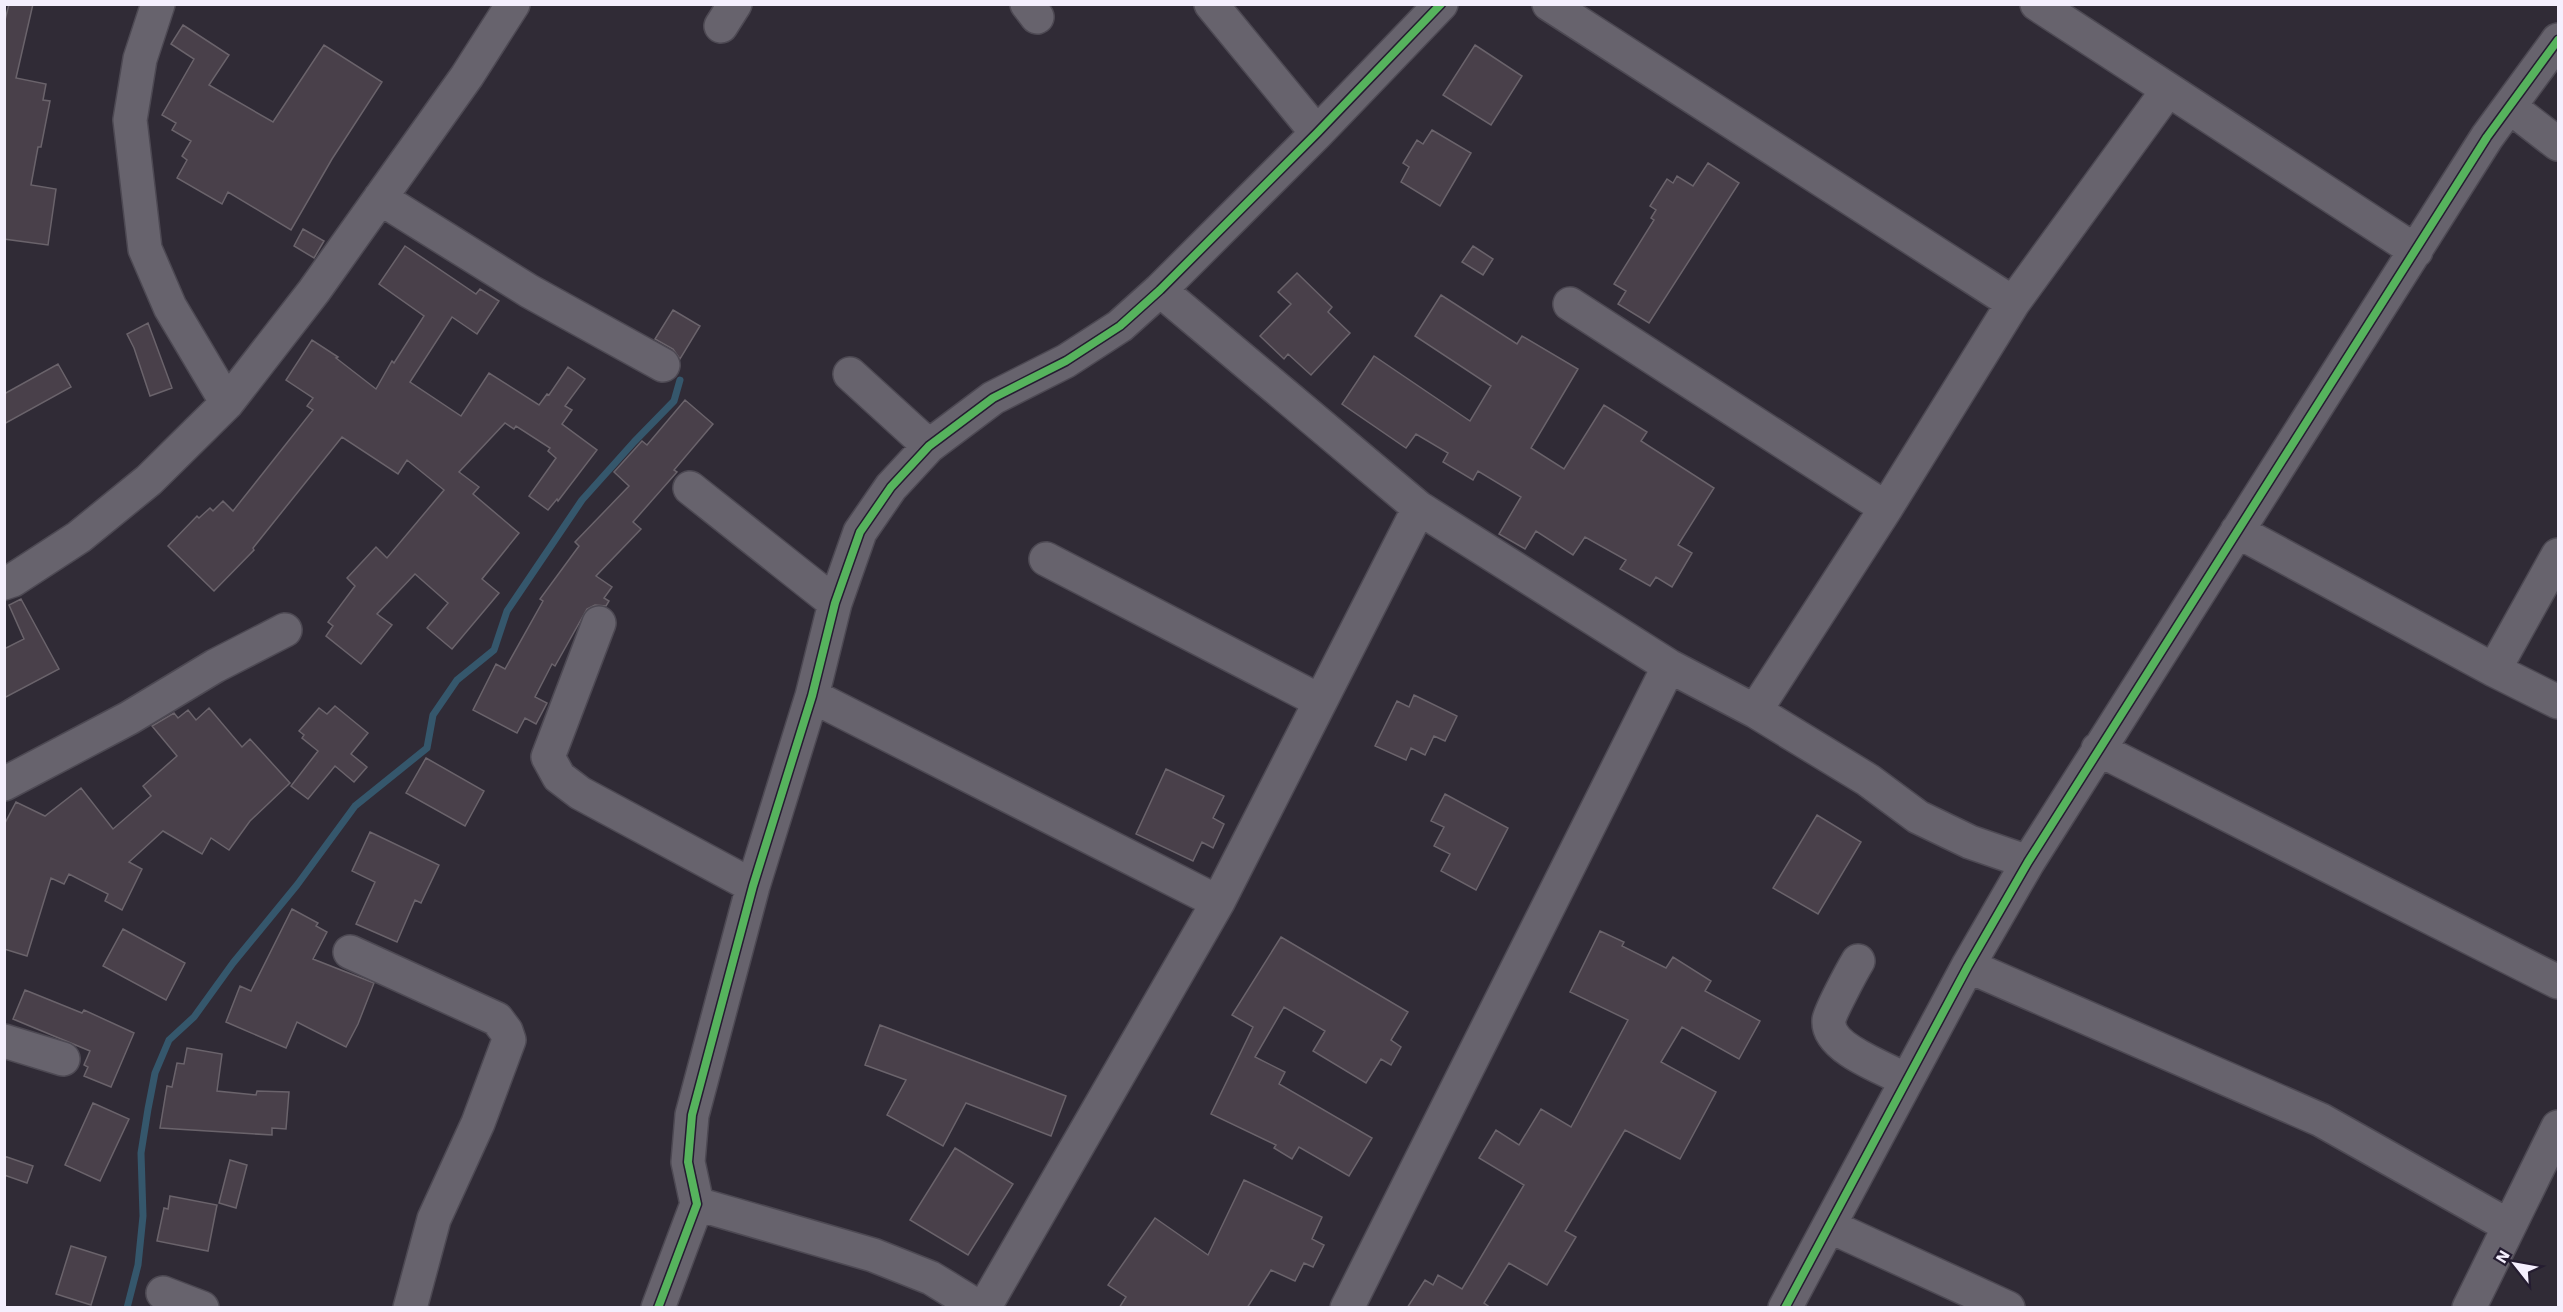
<svg xmlns="http://www.w3.org/2000/svg" width="2563" height="1312" viewBox="0 0 2563 1312" font-family="'Work Sans',sans-serif">
	<style>
		.lines { fill: none; stroke-linecap: round; stroke-linejoin: round }
		.stream { stroke: #35576c; stroke-width: 7 }
		.building { fill: #49404a; stroke: #6a636b; stroke-width: 1.5 }
		.minor-casing { stroke: #4d4953; stroke-width: 36 }
		.minor { stroke: #67636d; stroke-width: 33 }
		.cycleway-casing { stroke: #251d31; stroke-width: 11 }
		.cycleway { stroke: #56b35d; stroke-width: 8 }
	</style>
	<rect width="100%" height="100%" fill="#302b36"/>
	<g class="lines">
		<path class="stream" d="M127,1308l11,-43 5,-49 -2,-63 7,-44 7,-36 14,-33 25,-23 39,-54 64,-78 58,-79 72,-58 6,-33 24,-35 37,-30 13,-39 75,-111 52,-58 40,-41 6,-21"/>
	</g>
	<path class="building" d="M9,4h24l-17,74 30,6 -3,16 7,1 -9,46h-3l-7,38 25,4 -8,56 -44,-6v-215z
		M183,25l46,30 -20,30 64,37 51,-77 58,37 -50,77 -41,71 -63,-38 -6,12 -45,-26 10,-18 -5,-4 9,-15 -19,-11 4,-7 -14,-8 32,-56 -23,-15z
		M1475,45l47,31 -31,49 -48,-30z
		M1432,130l39,23 -31,53 -39,-24 8,-15 -6,-4 14,-23 6,4z
		M1708,163l31,20 -90,140 -31,-19 8,-13 -12,-7 40,-64 -3,-2 5,-8 -6,-4 17,-27 6,4 4,-7 16,10z
		M303,229l21,12 -10,17 -20,-12z
		M405,246l71,48 4,-5 19,12 -22,33 -25,-17 -42,65 51,34 28,-43 50,32 8,-11 2,1 19,-28 17,12 -20,27 7,4 -10,14 35,26 -39,51 -1,-2 -9,11 -19,-14 27,-38 -8,-7 2,-3 -34,-22 -2,3 -9,-6 -46,49 20,15 -6,7 46,39 -37,46 17,14 -47,56 -25,-21 21,-25 -33,-29 -38,40 15,11 -31,39 -35,-28 7,-10 -5,-4 27,-36 -8,-8 29,-31 11,11 57,-68 -37,-30 -9,14 -56,-37 -89,111 1,2 -40,41 -46,-45 29,-30 2,2 11,-10 3,3 10,-10 10,10 80,-101 -6,-4 6,-8 -27,-18 26,-40 26,17 -2,1 40,31 16,-28 2,2 30,-47 -45,-32z
		M1473,246l20,13 -10,16 -21,-13z
		M1297,273l35,34 -4,5 22,21 -39,42 -23,-21 -4,5 -24,-23 31,-32 -13,-12z
		M1441,295l76,49 5,-8 56,33 -47,79 33,21 40,-64 43,27 -6,9 73,47 -36,57 14,8 -20,34 -16,-10 -6,9 -30,-17 6,-9 -41,-23 -12,18 -37,-24 -11,18 -26,-15 22,-37 -43,-26 -5,9 -30,-18 5,-9 -32,-19 -10,14 -64,-44 32,-48 96,65 21,-35 -76,-50z
		M673,310l27,16 -20,33 -7,-10 -18,-10z
		M148,323l24,65 -22,8 -16,-48 -7,-14z
		M58,364l13,23 -67,37v-30z
		M685,400l28,24 -39,46 3,2 -44,50 8,7 -45,47 16,11 -8,11 5,3 -3,5 -11,-1 -8,4 -32,57 -3,-2 -17,33 12,6 -11,21 -11,-6 -8,15 -44,-23 23,-46 9,5 38,-68 -3,-2 39,-53 -4,-4 54,-56 -15,-14 28,-31 5,4z
		M21,599l38,70 -55,29v-49l20,-10 -15,-34z
		M1414,695l43,21 -12,25 -11,-5 -9,19 -14,-7 -5,12 -31,-14 22,-45 12,6z
		M335,706l33,27 -17,21 16,13 -13,15 -19,-16 -27,33 -17,-13 27,-35 -16,-13 2,-3 -5,-4 20,-23 8,6z
		M209,708l33,39 8,-8 40,44 -40,38 -21,29 -18,-12 -9,16 -39,-23 -34,31 13,7 -20,41 -17,-9 3,-7 -39,-20 -5,10 -13,-6 -24,78 -23,-7v-124l12,-23 29,14 36,-28 32,41 38,-33 -8,-10 34,-30 -25,-30 22,-13 4,5 10,-8 8,10z
		M426,758l58,33 -19,35 -59,-33z
		M1166,769l58,27 -11,22 11,6 -11,24 -11,-6 -9,19 -57,-27z
		M1445,794l63,34 -32,62 -35,-19 9,-17 -16,-8 10,-19 -13,-6z
		M1817,815l44,27 -43,72 -45,-26z
		M370,832l69,33 -18,38 -6,-3 -18,42 -41,-18 19,-42 -23,-11z
		M292,909l26,14 -2,3 11,6 -14,27 61,24 -16,41 -12,23 -49,-25 -11,26 -60,-26 14,-36 11,5z
		M123,929l62,34 -19,37 -63,-34z
		M1600,931l24,11 -2,4 44,22 7,-11 38,24 -6,10 55,30 -21,38 -57,-32 -21,35 55,30 -36,67 -55,-29 -60,101 11,6 -29,48 -38,-22 -25,40 7,5h-84l18,-28 8,5 5,-10 24,14 62,-104 -45,-27 17,-28 23,15 22,-36 30,18 57,-107 -58,-28z
		M1281,937l127,75 -17,28 10,7 -10,18 -10,-6 -15,24 -53,-32 12,-20 -41,-24 -29,50 30,15 -6,12 93,54 -23,38 -50,-29 -7,12 -18,-11 2,-3 -65,-31 42,-87 -21,-12z
		M25,990l57,23 2,-3 50,23 -23,54 -27,-11 4,-9 -4,-2 6,-14 -77,-32z
		M880,1025l186,71 -15,40 -85,-33 -23,43 -56,-31 19,-35 -41,-15z
		M187,1048l35,6 -5,37 39,4 1,-4 32,1 -3,37 -14,-1v7l-112,-7 7,-42 5,1 5,-24 7,1z
		M93,1103l36,16 -29,62 -35,-16z
		M955,1148l58,36 -45,71 -58,-35z
		M4,1156l29,10 -6,17 -23,-8z
		M230,1160l17,5 -11,43 -17,-5z
		M1244,1180l78,37 -10,22 12,6 -11,22 -9,-4 -9,18 -24,-11 -24,38h-128l7,-11 -18,-12 47,-67 53,37z
		M170,1196l47,9 -9,46 -51,-10 7,-33 4,1z
		M71,1246l35,11 -15,48 -35,-11z"/>
	<g class="lines">
		<defs>
			<path id="minor" d="M158,4l-18,55 -10,61 15,129 25,58 57,96
				M1027,4l10,13
				M1211,4l106,129
				M1549,4l464,299
				M2037,4l379,247
				M721,26l14,-22
				M2510,107l48,37
				M380,198l149,93 134,74
				M1160,290l259,218 250,158 86,45 113,69 50,37 52,25 58,20
				M1570,304l316,204
				M850,374l79,72
				M690,488l145,115
				M2237,531l257,139 64,32
				M1046,559l274,142
				M4,583l9,-3 66,-43 70,-57 78,-77 87,-112 153,-215 46,-72
				M599,623l-51,134 11,20 21,16 173,93
				M2494,670l64,-115
				M812,696l406,206
				M1755,711l131,-203 127,-205 155,-213
				M2098,749l460,233
				M4,784l125,-66 86,-52 70,-36
				M350,952l147,67 9,12 3,9 -31,83 -44,96 -24,89
				M1858,961c-6,10 -28,51 -29,59 -3,28 57,49 78,60
				M1968,966l353,154 188,106
				M4,1041l59,18
				M697,1204l176,51 58,23 49,30
				M1829,1226l179,82
				M163,1293l39,15
				M658,1308l39,-104 -9,-42 4,-47 61,-229 59,-190 23,-93 25,-71 31,-45 38,-41 64,-48 73,-37 54,-35 40,-36 157,-157 124,-129
				M984,1308l234,-406 201,-394
				M1347,1308l322,-642
				M1785,1308l183,-342 60,-104 459,-725 71,-97
				M2469,1308l89,-181"/>
		</defs>
		<use href="#minor" class="minor-casing"/>
		<use href="#minor" class="minor"/>
		<defs>
			<path id="cycleway" d="M658,1308l39,-104 -9,-42 4,-47 61,-229 59,-190 23,-93 25,-71 31,-45 38,-41 64,-48 73,-37 54,-35 40,-36 157,-157 124,-129
				M1785,1308l183,-342 60,-104 459,-725 71,-97"/>
		</defs>
		<use href="#cycleway" class="cycleway-casing"/>
		<use href="#cycleway" class="cycleway"/>
	</g>
	<rect width="2563" height="1312" fill="none" stroke="#f4effd" stroke-width="12"/>
	<g transform="translate(2515 1264) rotate(301)" stroke="#251d31" stroke-width="4.5" paint-order="stroke">
	<path d="M0-4.5L10 22L0 15L-10 22Z" fill="#f4effd"/>
	<text y="-9" font-size="16" font-weight="bold" text-anchor="middle" fill="#f4effd">N</text>
	</g>
</svg>
